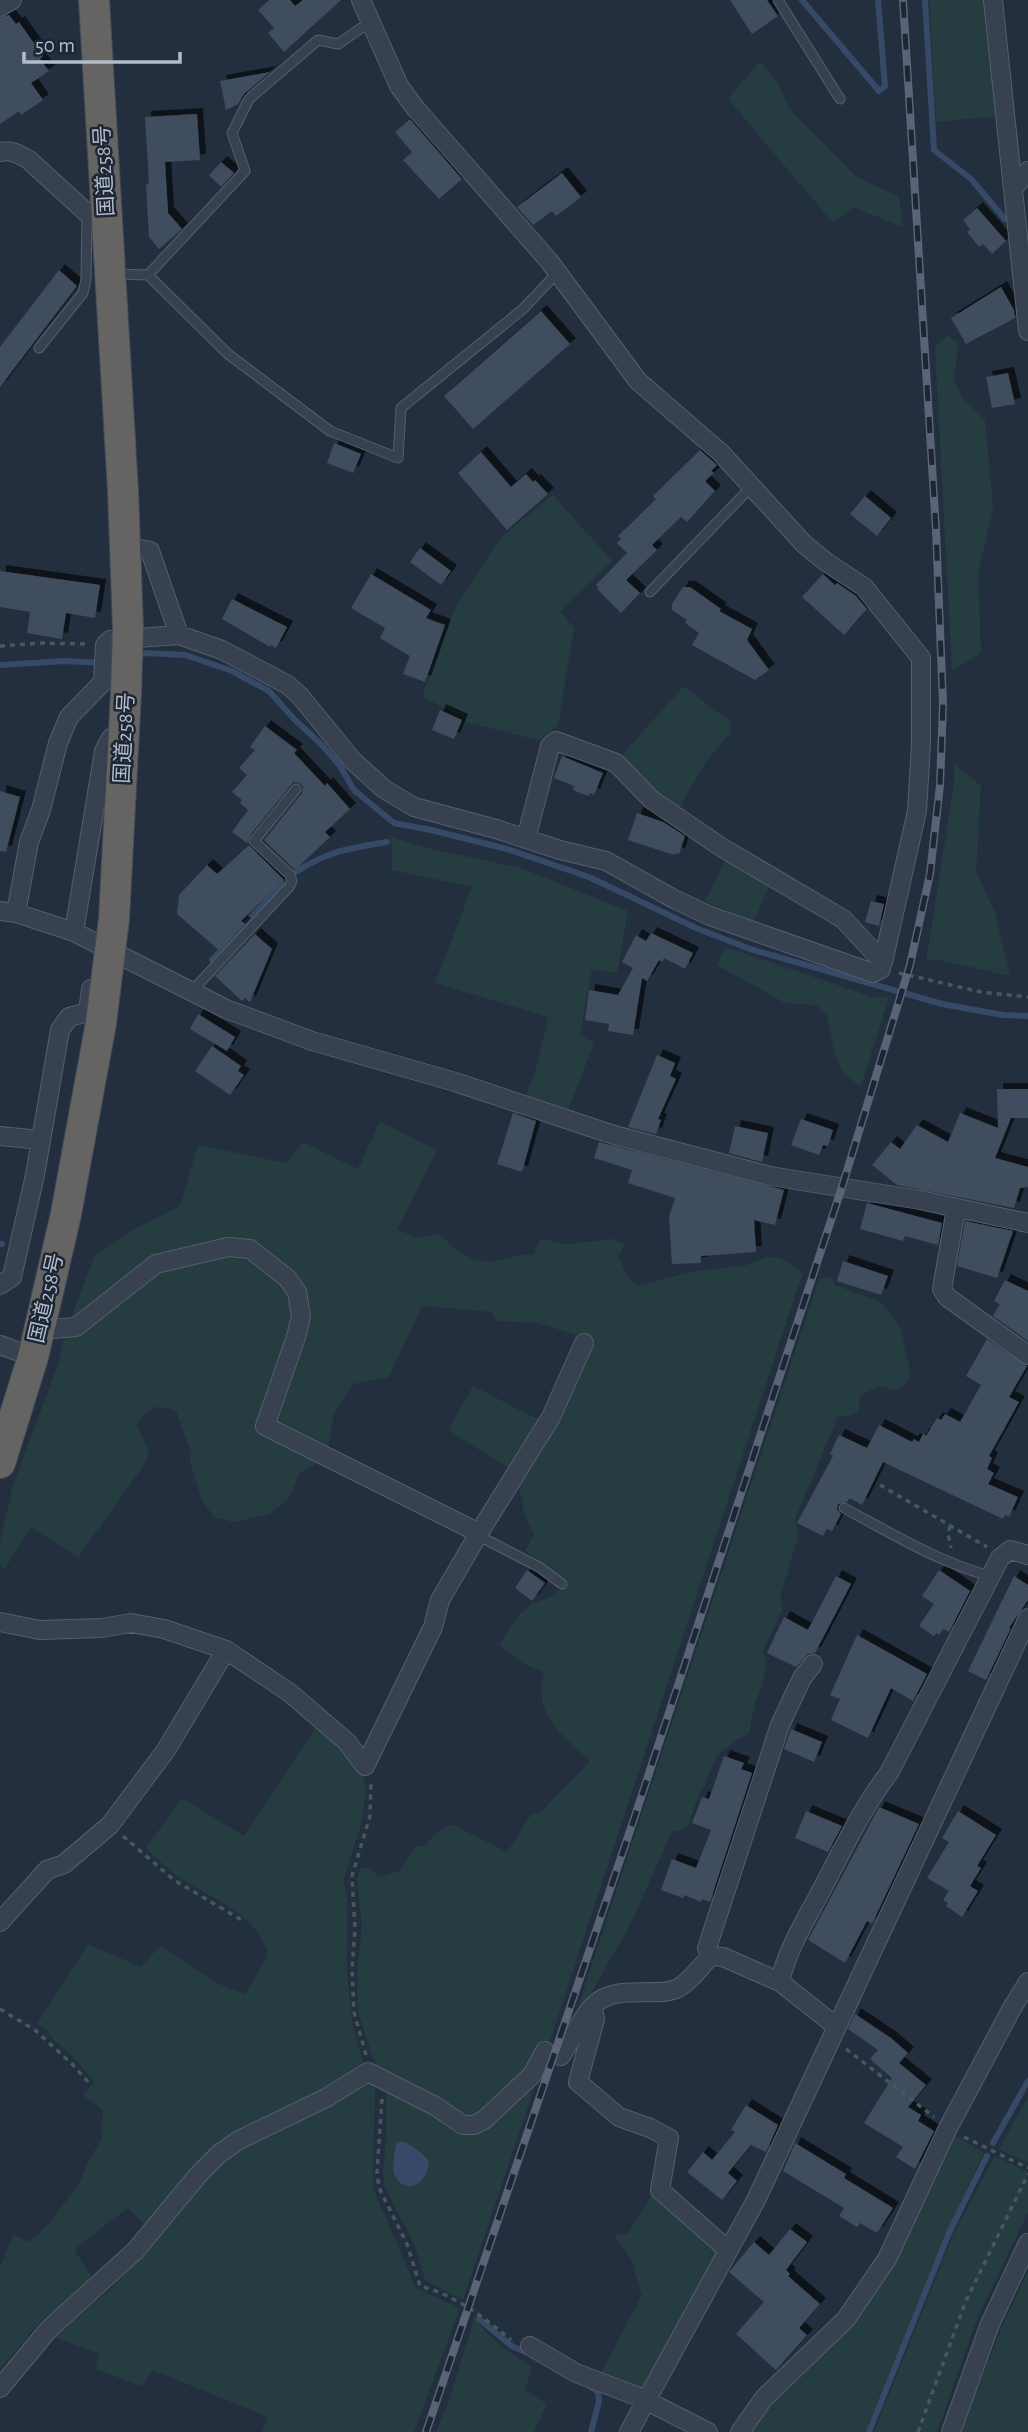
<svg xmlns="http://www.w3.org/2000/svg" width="1028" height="2432" viewBox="0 0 1028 2432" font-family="'Alegreya Sans','Noto Sans JP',sans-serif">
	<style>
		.green { fill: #253d40 }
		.water { fill: #364a67 }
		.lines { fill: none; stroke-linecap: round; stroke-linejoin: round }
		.stream { stroke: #364a67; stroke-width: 6 }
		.building { fill: #3f4d5f; filter: url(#shadow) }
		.service-casing { stroke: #555f6d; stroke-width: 11 }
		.minor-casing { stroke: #555f6d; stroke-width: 20 }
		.trunk-casing { stroke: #424c5a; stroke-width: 32 }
		.path { stroke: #435a5d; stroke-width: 3.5; stroke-dasharray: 5 5; stroke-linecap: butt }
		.service { stroke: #37414f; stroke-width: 9 }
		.minor { stroke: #37414f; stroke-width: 18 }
		.trunk { stroke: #666462; stroke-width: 30 }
		.rail-casing { stroke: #596576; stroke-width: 8 }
		.rail { stroke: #1c2634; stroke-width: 5; stroke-dasharray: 16; stroke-linecap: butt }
		.trunk-bridge-casing { stroke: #424c5a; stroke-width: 32; stroke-linecap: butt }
		.trunk-bridge { stroke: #666462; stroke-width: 30 }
		.labels { text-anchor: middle; stroke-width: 5; stroke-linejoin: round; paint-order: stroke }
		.street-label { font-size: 21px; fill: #b4bcca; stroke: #1c2634 }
	</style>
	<defs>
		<filter id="shadow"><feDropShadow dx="6" dy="-6" stdDeviation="0" flood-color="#0009"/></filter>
	</defs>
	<rect width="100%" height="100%" fill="#232f3f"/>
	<path class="green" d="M929,0h55l14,116 -62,6z
		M760,61l19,24 10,23 66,68 44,21 4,30 -50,-20 -20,16 -105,-124z
		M948,335l10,8 -4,36 8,18 23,23 8,87 -15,68 3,78 -29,18 -17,-324z
		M553,495l59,66 -52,50 14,17 -16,98 -20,14 -73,-18v-4l-43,-21 28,-79 9,-17 43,-65z
		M684,686l30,24 17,10 -1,14 -24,28 -29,50 -56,-52 7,-12z
		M954,763l27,23 -5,86 19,41 15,63 -75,-17 -9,3 28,-179z
		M391,837l32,10 98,21 107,43 -11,62 -25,-3 -12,64 14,9 -26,67 -43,-13 11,-28 12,-52 -113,-34 37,-96 -80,-17z
		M727,856l44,25 -17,41 -49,-21z
		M725,947l148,50h16l-28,89 -17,-11 -8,-17 -9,-42 -11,-11 -31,-2 -68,-38z
		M380,1121l57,29 -40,80 20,7 22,-3c16,15 31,29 55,27 15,-2 25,-7 39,-6l8,-16 26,5 47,-5 10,6 -5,11 8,20 11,10 52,-14 57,-7 19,-8 14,1 23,14 -253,769 -7,6 -14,25 -45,44 -19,3 -86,-48 -4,-7 -17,-51 -1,-42 5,-45 -5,-48 4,-10h7l12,9 19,-6 17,-24 10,-2c8,-10 13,-18 27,-20l54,27 25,-39 9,-1 49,-51c-29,-28 -57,-44 -46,-89l-20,-8 -25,-19 19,-29 14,-12 22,-9 15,-12 -44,-32 9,-17 -9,-18 -7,-34 74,-142 -54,-17 -41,-2 -6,-9 -69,-6 -33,71 -36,7 -19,30 -6,33 -9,15 -20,12 -10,24 -19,16 -37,8 -19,-5 -12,-17 -12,-38 1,-9 -15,-42c-22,-8 -26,-4 -40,13l13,27 -5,14 -66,92 -47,-30 -27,43 -4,-8v-20l13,-57 46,-123 5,-25 30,-80 33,-24 53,-27 18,-61 88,18 17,-21 55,27z
		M830,1277l3,2 2,6 46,17 20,27 10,46 -8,11 -8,4 -16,-4 -19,10 -1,14 -7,5 -14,2 -43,102 4,15 -19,63 3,11 -20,42c8,17 -3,38 -8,55 -3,9 -4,19 -6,28l-14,8 -18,14 -13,32 -4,5 -12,34 -7,4 -9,2 -42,93 -36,63 -15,34h-6l246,-743z
		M473,1386l68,35 -30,49 -63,-40z
		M318,1724l26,24 18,23 4,18 -4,32 -19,61 4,14v73l6,58 10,34 -3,8 -150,82 -11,10 -54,64 -17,-17 -50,38 -3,5 18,28 -4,5 -47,36 -42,49v-101l13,-34 16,8 16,-14 34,-44 10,-24 12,-20 2,-30 -20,-15 11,-13 -18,-22 -26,-24 -3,-7 -10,-5 51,-80 53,23 19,-21 59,38 26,10 23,-39c-11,-42 -55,-55 -89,-78 -12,-8 -22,-19 -33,-29l36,-50 62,38z
		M540,2071l-77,229 -38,-20 -10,-34 -30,-58 -2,-16 3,-33v-47l3,-3 76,41z
		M369,2081l6,7 -2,100 43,100 44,20 -46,124h-152l6,-15 -115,-47 -11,16 -47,-17 4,-15 -45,-17 59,-50 32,-34 73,-88 23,-17z
		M1028,2097v66l-29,-14z
		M952,2134l32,19 -37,78 -81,201h-118l10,-18 92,-90z
		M995,2156l33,16v40l-52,109 -39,111h-63l79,-197z
		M652,2195l66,56 -77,140 -41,-16 42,-80 -11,-36 -17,-23 14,-3z
		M1028,2271v161h-68l41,-103z
		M475,2316c8,20 39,39 57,51l-7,23 22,14 -13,28h-98l11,-26z"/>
	<path class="water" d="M402,2141c7,2 23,14 27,20 -1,5 -1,11 -5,16 -8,14 -26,11 -30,-4 -2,-9 1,-20 2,-29z"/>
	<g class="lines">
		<path class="stream" d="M802,0l77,91 6,-5 -7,-86
			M925,0l9,150 37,29 34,40
			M137,656l10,-3 38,2 47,16 37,20 25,28 28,26 18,21 14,24 40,33 37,7 76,19 82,28 107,51 54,21 192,55 61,11 25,1
			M0,665l65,-4 38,2
			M296,872c33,-21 53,-24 91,-30
			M212,960l70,-76
			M0,1244h2
			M993,2143l35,-62
			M479,2319l34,28 16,6
			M590,2386l8,6 1,9 -8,31
			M869,2432l80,-199 38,-77"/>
	</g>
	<path class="building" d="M269,0h21l5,6 8,-6h38l-57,52 -16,-19 6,-5 -16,-18z
		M730,0h37l11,16 -26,18z
		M9,15l7,9 3,-2 24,34 -3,3 9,12 -18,12 12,17 -22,15 -2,-4 -19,13v-106z
		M270,72l-26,22 -6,10 -12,6 -6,-29z
		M197,114l3,46 -35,2 3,51 14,16 -23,20 -10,-12 -3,-51 3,-4 -4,-65z
		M410,119l52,60 -23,20 -36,-39 9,-8 -17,-20z
		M221,162l13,11 -13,14 -12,-12z
		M562,173l19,24 -25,19 -4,-5 -19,14 -16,-18z
		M977,208l29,33 -14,13 -9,-10 -4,3 -12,-15 3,-3 -7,-9z
		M59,270l18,16 -77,101v-40z
		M1001,287l13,23 1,8 -49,26 -15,-26z
		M541,311l29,33 -97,85 -29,-33z
		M1008,373l7,31 -23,4 -6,-31z
		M334,443l27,11 -8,19 -26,-10z
		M700,450l17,15 -6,6 3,2 -9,8 10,10 -28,31 -6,-5 -29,28 5,5 -31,30 14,13 -19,20 -24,-24 2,-1 -3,-3 31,-32 -10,-10 4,-4 -3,-3 38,-37 -3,-3z
		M481,452l30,35 15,-13 7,8 2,-2 13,14 -41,36 -49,-57z
		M865,496l26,22 -14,18 -27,-22z
		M420,548l31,23 -10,14 -31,-23z
		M0,571l100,14 -5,33 -29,-5 -4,26 -35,-6 3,-21 -30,-5z
		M371,574l60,36 -5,8 19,7 -20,57 -22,-8 7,-18 -30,-18 5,-10 -34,-20z
		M823,574l12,11 2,-2 19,13 11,13 -23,26 -42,-38z
		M683,587h7l31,22 -2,2 33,18 -5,11 22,30 -14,10 -63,-35 7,-12 -14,-10 2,-3 -15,-10v-6z
		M232,599l55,28 -11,21 -5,-3 -1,2 -48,-28z
		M440,710l22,10 -8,19 -22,-9z
		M265,726l32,24 -3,3 31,33 2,-3 23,26 -25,23 5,5 -35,33 -31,-30 38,-47 1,-6 -3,-4 -6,-1 -3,3 -42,52 -2,6 -15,-11 16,-22 -8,-7 2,-3 -10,-8 15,-17 -8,-7 16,-18 -5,-3z
		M562,756l41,17 -9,22 -4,-2 -2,3 -15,-6 1,-4 -20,-8z
		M0,791l20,6 -14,55 -6,-1z
		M637,813l26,9 22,14 -6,18 -4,-1 -1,2 -46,-15z
		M249,845l35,35 -43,41 4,3 -25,27 -43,-37 2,-19 28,-30 10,9z
		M871,901l13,3 -5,22 -14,-4z
		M651,933l42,20 -8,16 -21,-11 -2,4 -3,-2 -12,21 -5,-3 -9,57 -25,-4 1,-7 -24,-4 4,-30 29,5 15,-27 -11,-6 14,-27 10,6z
		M255,934l17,15 -22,53 -5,-4 -3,3 -27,-25z
		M198,1014l37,23 -8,14 -37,-22z
		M212,1046l29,20 -3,5 6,4 -14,20 -35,-24z
		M657,1055l18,8 -5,13 6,3 -18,40 3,1 -5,14 -28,-7z
		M997,1089h31v29h-17l-16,40 33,9v20l-8,1 -6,20 -117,-23 -25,-20 19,-23 9,7 17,-24 31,17 12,-29 38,15z
		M513,1113l23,8 -14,51 -25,-8z
		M801,1119l32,11 -5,16 -5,-1 -4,10 -28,-10z
		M735,1126l33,7 -6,29 -33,-9z
		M599,1142l185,48 -9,35 -21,-5 2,32 -55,4v7l-29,1 -3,-47 6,-19 -47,-15 4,-13 -38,-12z
		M867,1203l75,20 -4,22 -33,-9 -2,5 -43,-12z
		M965,1221l48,10 -16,47 -40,-12z
		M843,1261l45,15 -7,19 -44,-14z
		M1005,1280l23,11v50l-35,-25 7,-12 -6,-3z
		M987,1339l40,27 -18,31 10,5 -30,54 3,2 -5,11 7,4 -6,11 30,13 -9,20 -4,-2 -2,4 -120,-57 -21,43 -13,-7 -2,4 -9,2 -1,5 4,5 -9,17 -5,-2 -4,7 -26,-13 36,-67 -3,-2 9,-19 28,13 12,-23 33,17 2,-3 5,3 4,-8 3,2 11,-18 4,2 4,-6 15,8 21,-37 -15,-9z
		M527,1570l18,13 -13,18 -17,-13z
		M939,1570l31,21 -21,41 -6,-3 -4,6 -3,-2 -2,3 -15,-10 15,-22 -12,-8z
		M836,1576l15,8 -36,69 -7,1 -12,13 -29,-14 17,-36 24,13z
		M1014,1576l14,9v15l-19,28h2l-25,52 -18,-9z
		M857,1635l70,39 -14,27 -22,-13 -23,50 -37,-18 9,-21 -10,-4z
		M791,1729l31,13 -8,20 -30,-13z
		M724,1756l20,7 -3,6 11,4 -42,129 -8,-3 -1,3 -16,-7 -2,3 -22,-8 11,-31 24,9 15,-38 -19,-7 10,-26 7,2z
		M879,1807l40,17 -47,100 -5,-3 -22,42 -37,-23z
		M806,1811l36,15 -14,26 -33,-14z
		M958,1811l38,24 -19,31 4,2 -11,18 8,5 -16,26 -16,-11 2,-3 -5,-3 6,-9 -22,-13 22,-36 -7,-4z
		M855,2014l36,24 17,15 -9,10 27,22 -18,22 13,8 -3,6 16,10 -19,38 -19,-12 7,-10 -39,-24 28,-45 -22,-19 8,-9 -30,-21z
		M746,2105l32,20 -12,27 -15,-7 -23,28 9,8 -15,19 -35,-28 16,-20 9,8 23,-28 -4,-2z
		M795,2143l51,31 -2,4 49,30 -16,25 -17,-10 -3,4 -18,-11 5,-8 -61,-37z
		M790,2229l17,13 -21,28 4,4 -2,2 32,28 -21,24 8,7 -31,35 -40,-36 28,-32 -35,-30 25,-30 15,13z"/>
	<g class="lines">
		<defs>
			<path id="service" d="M778,0l62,99
				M116,274l32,1 80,79 102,77 68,27 3,-50 122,-99 34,-36
				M148,275l97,-104 -13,-38 17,-34 69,-59 20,4 32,-22
				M39,348l44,-55 3,-14 1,-66
				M650,592l102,-106
				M191,992l98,-105 3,-6 -2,-6 -36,-34 42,-52
				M844,1508c47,25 94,54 146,68
				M477,1535l62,32 23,17"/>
			<path id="minor" d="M361,0l38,86 17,23 133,152 89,120 83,72 83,91 22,18 38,25 57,71v86l-4,67 -34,151 -40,-43 -122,-72 -69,-47 -36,-37 -60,-22 -6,5 -24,93
				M993,0l35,331
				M0,7l12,-7
				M0,152c11,-3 20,3 29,8l58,53h20
				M1013,189l15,-18
				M125,546l25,5 29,84
				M0,911l16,2 58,19 152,77 86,32 143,41 159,53 156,41 150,24 108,23
				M16,913l13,-71 12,-32 17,-67 11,-26 34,-35 2,-37 5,-5 69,-5 43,15 66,35 12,11 53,65 31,28 30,18 82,22 64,21 46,11 68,38 36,17 163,57 8,-4
				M74,932l30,-181 7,-13 14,-7
				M0,1136l40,4
				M956,1208l-14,81 5,8 81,58
				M0,1285l12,-8 23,-102 25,-145 9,-13 19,-5 3,-23
				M39,1330l37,-3 80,-63 72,-17 22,2 37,29 10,14 4,24 -5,21 -31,89 214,107
				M0,1345l33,12
				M0,1622l40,8 61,-2 30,-5 33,6 62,21 64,43 57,49 18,24 68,-139 7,-27 39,-67 72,-116 33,-74
				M0,1922l47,-52 17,-6 46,-39 56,-75 60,-100
				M711,1956l-4,-8 73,-223 22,-47 11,-14
				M780,1982c7,-33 27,-64 42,-93 21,-40 40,-81 67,-116l111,-215 10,-8 18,5
				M593,2010l2,9 -17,63 41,35 31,11 19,10 -9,52 68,60
				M561,2056c10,-16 19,-36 32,-50 21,-23 61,-8 83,-17 12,-5 25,-23 35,-33l12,1 57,25 57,45
				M530,2346l46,27 63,24 69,35
				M0,2388l49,-59 86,-78 64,-77 20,-20 20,-14 87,-42 42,-26 67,34 28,19h11l10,-5 48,-45 13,-24
				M629,2432l127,-232 272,-582
				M740,2432l24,-34 82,-79 41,-60 61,-131 64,-120 16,-26
				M951,2432l39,-108 38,-81"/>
			<path id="trunk" d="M94,0l29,491 5,137
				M114,919l12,-226
				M0,1463l33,-106 33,-143 35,-191"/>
		</defs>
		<use href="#service" class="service-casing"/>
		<use href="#minor" class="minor-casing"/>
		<use href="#trunk" class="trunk-casing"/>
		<path class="path" d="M0,646l43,-3 43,1
			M899,973l82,19 47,5
			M880,1485l107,62
			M950,1526l-2,8 3,14
			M123,1836l51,44 71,42
			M0,2009l35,21 38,35 17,19
			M846,2049l88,68
			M366,2055l-12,-43 -2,-43 3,-41 -3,-52 18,-60 1,-35
			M382,2099l-5,73 2,16 28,56 13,42c35,9 64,31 91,54
			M964,2137l64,31
			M918,2432l47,-129 63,-129"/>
		<use href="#service" class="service"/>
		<use href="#minor" class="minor"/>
		<use href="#trunk" class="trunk"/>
		<defs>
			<path id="rail" d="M426,2432l208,-613 208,-632 68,-222 20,-91 10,-89 3,-81 -7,-174 -33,-530"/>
		</defs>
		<use href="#rail" class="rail-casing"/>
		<use href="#rail" class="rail"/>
		<defs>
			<path id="trunk-bridge" d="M126,693l2,-65
				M101,1023l13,-104"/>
		</defs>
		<use href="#trunk-bridge" class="trunk-bridge-casing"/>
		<use href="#trunk-bridge" class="trunk-bridge"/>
	</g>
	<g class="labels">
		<g class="street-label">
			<text transform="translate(104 171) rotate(-93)" y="7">国道258号</text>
			<text transform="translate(124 738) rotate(-87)" y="7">国道258号</text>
			<text transform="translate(46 1298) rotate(-77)" y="7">国道258号</text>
		</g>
	</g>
	<path d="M24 52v10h156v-10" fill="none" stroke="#b4bcca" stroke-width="3.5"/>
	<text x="35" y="52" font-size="21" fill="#b4bcca" stroke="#1c2634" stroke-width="5" paint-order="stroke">50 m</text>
</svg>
